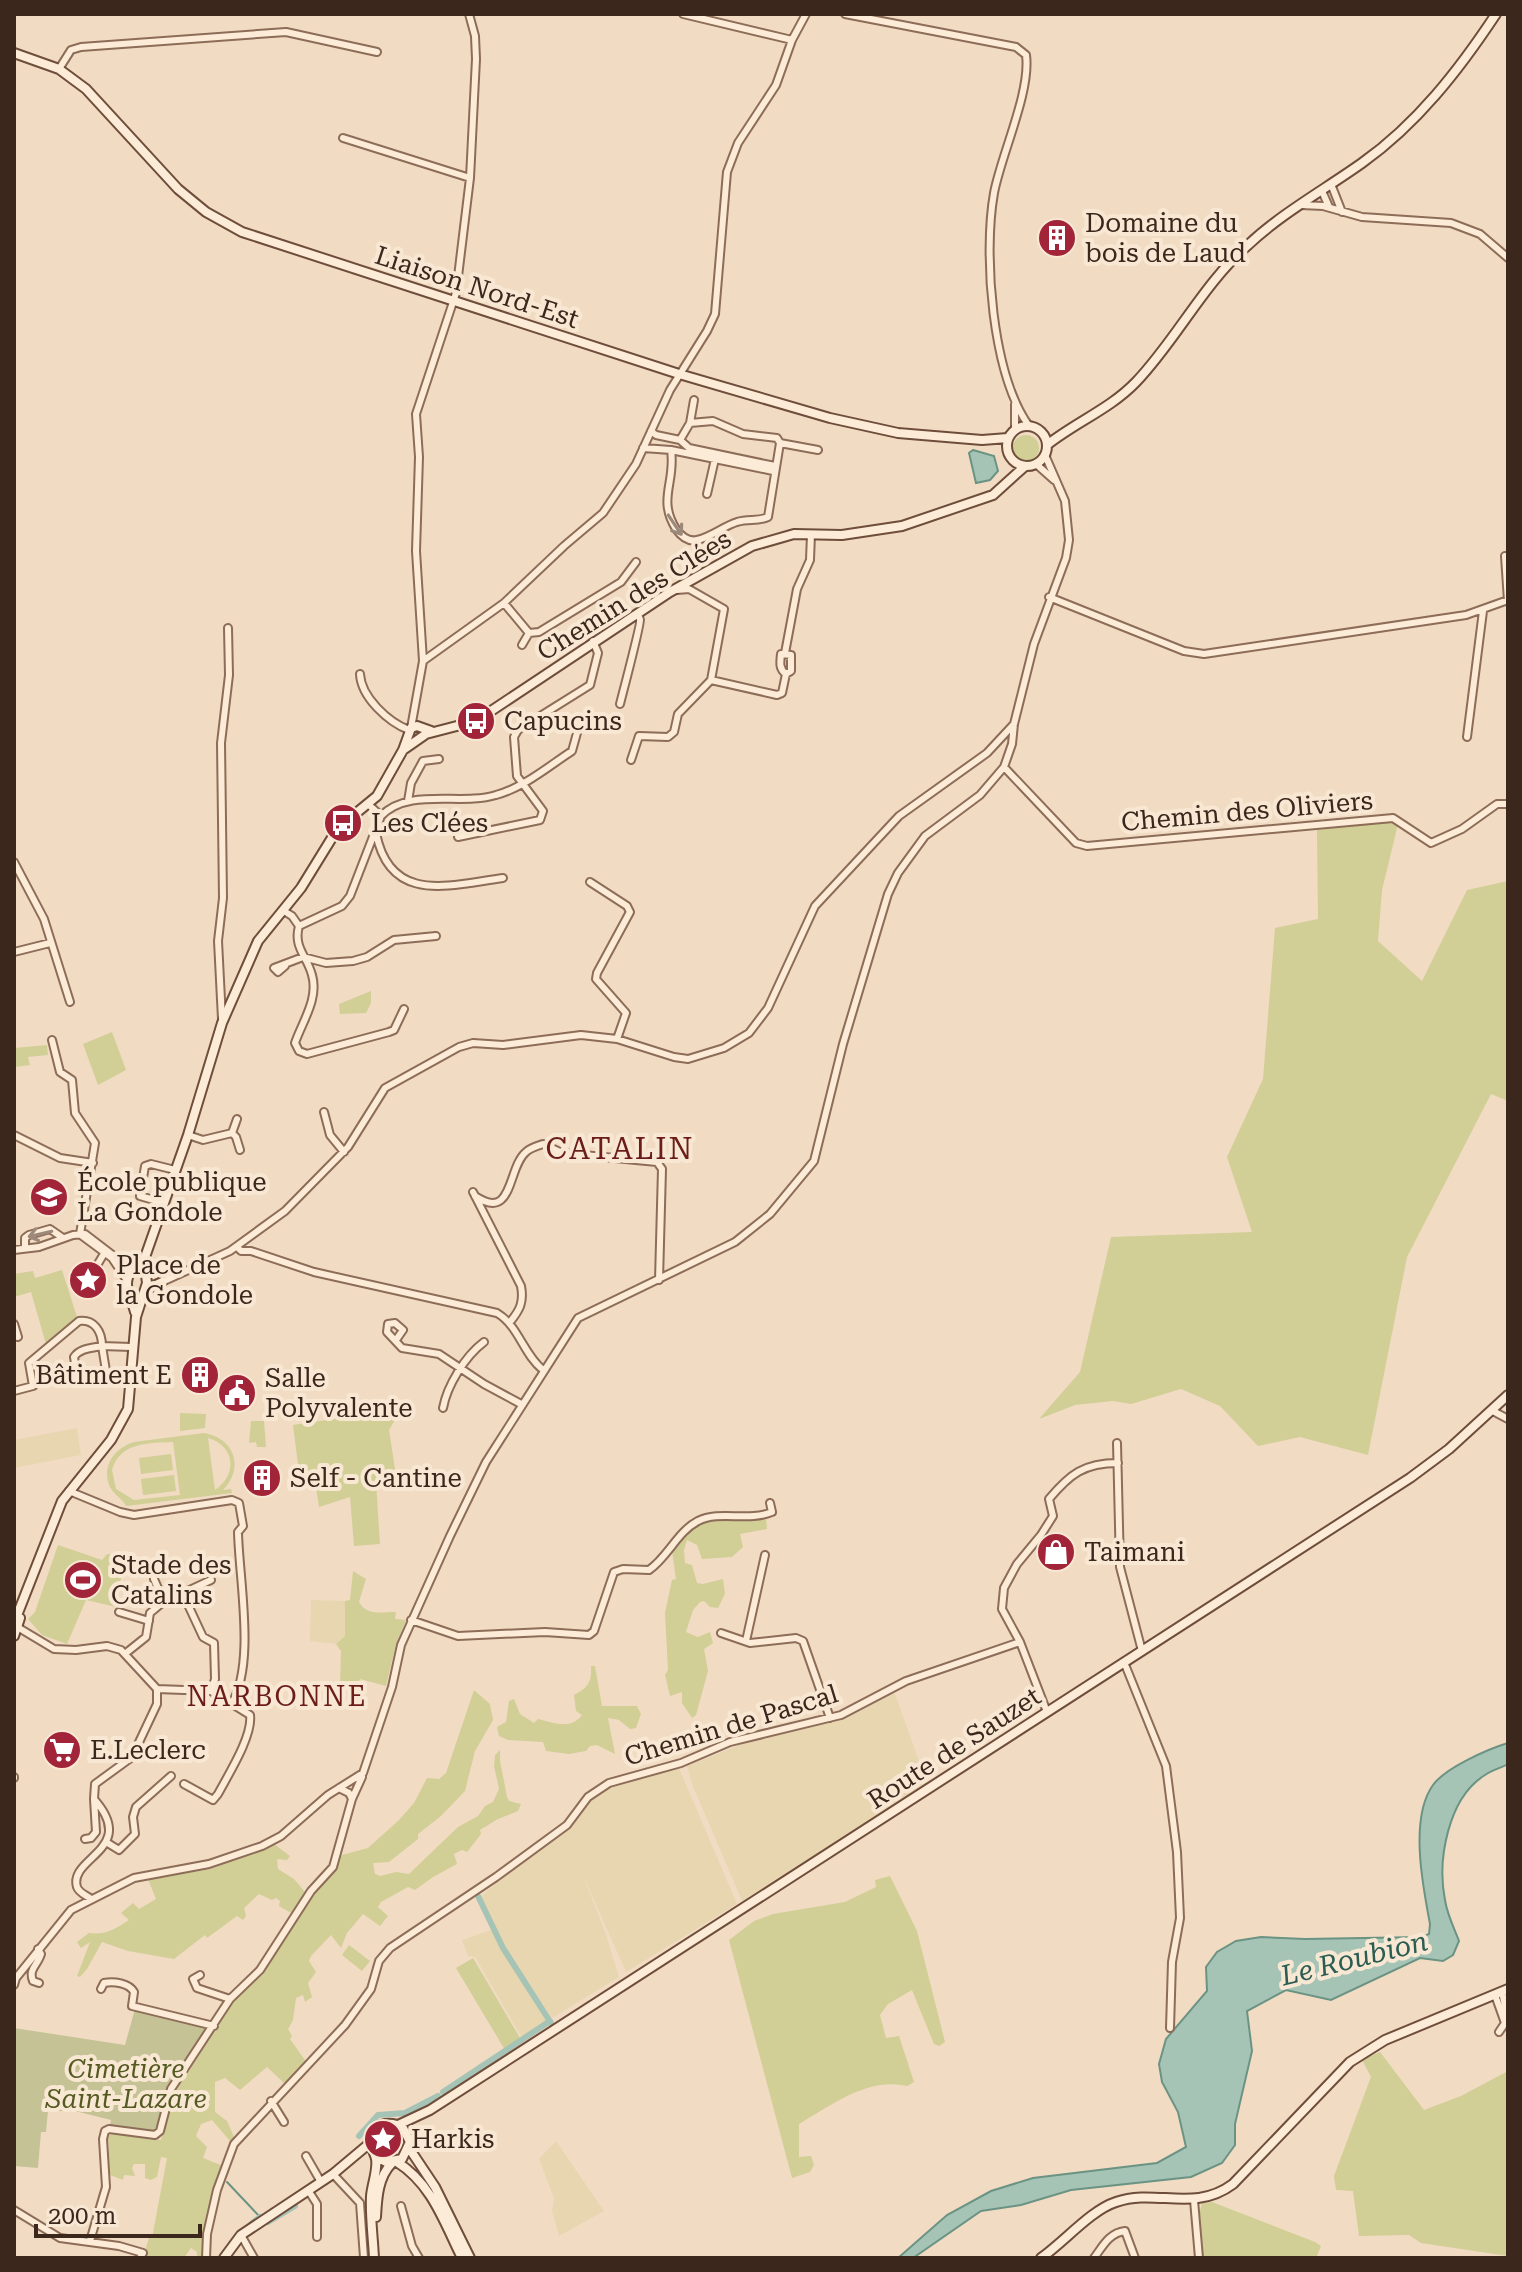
<svg xmlns="http://www.w3.org/2000/svg" width="1522" height="2272" viewBox="0 0 1522 2272" font-family="'Roboto Serif',serif">
	<style>
		.farmland { fill: #e8d6b0 }
		.green { fill: #d1ce96; fill-rule: evenodd }
		.cemetery { fill: #c5c396 }
		.water { fill: #a6c4b6; stroke: #6b9383; stroke-width: 2 }
		.lines { fill: none; stroke-linecap: round; stroke-linejoin: round }
		.stream { stroke: #6b9383; stroke-width: 2 }
		.canal { stroke: #a6c4b6; stroke-width: 6 }
		.street-casing { stroke: #8d6c58; stroke-width: 10 }
		.secondary-casing { stroke: #6f4d3b; stroke-width: 12 }
		.street { stroke: #fbebd7; stroke-width: 6 }
		.secondary { stroke: #fbebd7; stroke-width: 8 }
		.oneway { stroke: #9c897a }
		.labels { text-anchor: middle; stroke-width: 8; stroke-linejoin: round; paint-order: stroke }
		.poi-label { font-size: 26px; fill: #3c271d; stroke: #f8e8d3; text-anchor: start }
		.street-label { font-size: 26px; fill: #3c271d; stroke: #f8e8d3 }
		.park-label { font-size: 26px; font-style: italic; fill: #555a22; stroke: #f8e8d3 }
		.neighbourhood-label { font-size: 28px; letter-spacing: 2px; fill: #6c1d19; stroke: #f8e8d3 }
		.water-label { font-size: 28px; font-style: italic; fill: #2c5d52; stroke: #f8e8d3 }
		.quarter-label { font-size: 30px; letter-spacing: 2px; fill: #6c1d19; stroke: #f8e8d3 }
	</style>
	<rect width="100%" height="100%" fill="#f1dcc3"/>
	<path class="farmland" d="M77,1428l4,27 -67,13v-28z
		M311,1600l34,1v35l-9,8 -26,-3z
		M890,1694h5l32,89 -185,118 -50,-117 -5,-18 60,-24 93,-23 19,-7z
		M679,1768l58,136 -111,68 -44,-99 24,61 13,43 -67,41 -45,-67 -27,-54 37,-32 45,-30 11,-9 10,-18 16,-15 25,-11z
		M491,1930l59,89 -28,19 -47,-81 -7,-1 -6,-16z
		M556,2141l48,70 -45,25 -7,-25 2,-13 -15,-39z"/>
	<path class="green" d="M1013 448a13 13 0 1 1 26 0a13 13 0 1 1-26 0Z
		M1399,820l-17,70 -4,51 44,40 45,-91 41,-9v220l-17,-7 -84,163 -39,198 -68,-18 -42,9 -38,-40 -39,-17 -50,15 -18,-3 -38,4 -36,14 41,-47 31,-135 141,-5 -25,-75 36,-78 12,-151 43,-9 -1,-89z
		M371,991v12l-5,10 -26,1 -1,-10z
		M112,1032l14,38 -28,15 -15,-41z
		M47,1045l1,10 -20,2 2,8 -16,2v-19z
		M62,1270l15,47 -31,27 -15,-52 -17,5v-23l19,-3 2,7z
		M387,1411l9,7 -7,12 6,39 17,11 -36,2 4,62 -26,2 -4,-49 -31,10 -3,-20 -15,1 -8,-63z
		M180,1413l26,1 -1,14 -25,3z
		M251,1421h13l2,26h-9l-1,-5 -7,1z
		M204,1433c30,5 41,34 19,57l8,-1 1,4 -106,13c-3,-7 -12,-11 -16,-19 -9,-20 4,-39 24,-45zM208,1438c27,7 30,37 7,52zM173,1442l7,53 -46,5 -18,-11 -4,-19c8,-28 37,-27 61,-28z
		M171,1454l2,16 -32,4 -2,-16z
		M174,1475l2,16 -33,4 -2,-16z
		M766,1518l1,11 -27,5 3,13 -11,10 -30,2 -5,-14 -10,-5 -3,10 1,13 7,2 5,18 6,1 20,-5 2,15 -7,14 -8,-1 -6,-6 -4,1 -7,8 -7,22 12,5 12,-5 3,11 -9,6 4,22 -12,44 -4,3 -10,-15v-11l-12,4 -5,-21 3,-5 -3,-57 7,-33 4,-1 -4,-28c11,-14 19,-25 36,-31z
		M58,1545l44,15 5,-6 18,2 -9,51 -30,-7 -19,44 -25,-9 -14,-16 7,-7z
		M353,1571l13,8 -7,23c8,14 22,10 37,10l-1,7 11,1 -10,24 -10,42 -26,-7 -4,9 -16,-3 1,-34 -5,-7 9,-8v-35l5,-1z
		M591,1666h4l7,40h35l4,8 -5,14 -6,1 -11,-9 -11,-2 7,36 -18,-9 -7,1 -4,5 -17,3 -23,-3 -3,-9 -35,-2 -9,-4 -2,-9 9,-5 3,-21 5,-2 6,15 14,9 4,-4c16,4 33,11 44,-4l-6,-4 -2,-16c14,-7 18,-13 17,-29z
		M474,1690l16,14 3,16 -18,31 -10,40 -24,25 -23,18v5l-29,23 -16,1 2,11 5,2 16,-4 13,2 49,-47 20,-11 7,-10 8,-4 6,-13 -5,-23 1,-11 5,-5v11l7,36 2,4 12,3 -3,7 -20,8 -18,11 1,4 -14,18 -5,-2 -8,4 3,10 -24,13 -18,13 -7,-3 -27,15 -3,5 10,9 -8,10 -17,-12 -16,19 -6,15 -10,-13 -20,21 -2,5 7,11 -8,11 4,14 -7,5 -2,-7 -7,3 -3,22 -5,9 4,7 -2,3 17,24 -22,21 -18,-17 -27,23 -15,-12 -10,4v30l12,9 7,16 -4,4 -18,-21 -11,4 -5,12 11,11 -4,11 20,8 -19,92h-7v-6l-6,-4 -7,10h-41l6,-20h3l15,-80 -6,-1 -4,20 -6,3 -6,-2v-14h-11l-2,4 3,8 -11,-1 -1,5 -13,-5 -2,-39 5,-3 48,7 10,-42 67,-102 25,-25 24,-40 55,-76 26,-7 31,-28 15,-17 13,-25 12,1 7,-6z
		M274,1844l16,12 -3,4 -10,-1 1,10 16,10 11,13 -14,21 -12,-7 1,-5 -4,-3 -4,2 -13,-6 -15,14 2,8 -3,4 -6,-4 -30,22 -2,-3 -31,24 -46,-8 -26,-9 -15,27 -7,8 -3,-1 13,-34 -9,6 -4,-6 12,-9c17,2 26,-4 40,-13l-8,-7 12,-10 6,6 17,-10 -8,-20 63,-10z
		M890,1876l27,55 28,111 -6,4 -5,-2 -22,-54 -24,14 -8,11 6,23 13,-2 15,46 -7,4c-40,-9 -75,19 -108,38v33l12,-1 3,9 -4,7 -18,6 -63,-238 25,-19 19,-7 72,-12 31,-15 -1,-7z
		M349,1945l21,16 -8,10 -20,-16z
		M473,1958l47,80 -15,12 -49,-82z
		M1380,2052l44,58 37,-14 47,-25v185l-87,-13 -12,-8 -50,1 -6,-45 -17,-1 -2,-14 37,-99 -9,-17z
		M1212,2202l103,40 6,4 -5,12h-116l-3,-36 5,-19z"/>
	<path class="cemetery" d="M135,2009l70,19 -40,69 -10,35 -45,-7 1,-5 -36,-9h-27l-2,21h-5l-3,36 -24,-2v-138l111,17z"/>
	<path class="water" d="M973,450l21,6 4,15 -8,9 -14,3 -7,-30z
		M1508,1743v21c-7,4 -16,6 -23,11 -37,23 -48,85 -40,125 2,14 9,28 14,41l-6,14 -10,6 -23,-3 -89,42 -45,-10 -39,21 5,40 -17,73v21l-13,18 -31,14 -120,13 -50,15 -40,6 -68,47h-15l49,-43 44,-24 42,-13 124,-15 29,-16 -8,-35 -16,-30 -3,-18 7,-25 41,-48 -1,-24 11,-15 19,-11 25,-4 44,2 117,-2 7,-3 1,-10c-7,-37 -21,-106 3,-139 12,-17 55,-36 75,-42z"/>
	<g class="lines">
		<path class="stream" d="M227,2182l33,35 13,-9"/>
		<path class="canal" d="M478,1896l25,52 48,75
			M443,2092l107,-71
			M359,2136l19,-21 27,-2 33,-17
			M268,2222l27,-16
			M251,2224l9,-7"/>
		<defs>
			<path id="street" d="M683,14l109,26 14,-26
				M845,14l171,33 10,8c5,37 -25,100 -32,138 -11,62 -2,181 35,233
				M59,69l12,-19 10,-3 205,-15 91,20
				M343,138l127,40
				M1331,184l11,28
				M1322,191l7,16
				M1301,205l22,1 39,11 89,6 29,11 28,24
				M1015,404v26
				M690,423l4,-23
				M651,431l5,4 24,5 10,-17 23,-2 30,13 34,4 3,5 -12,74c-10,5 -20,1 -31,5 -13,4 -26,15 -40,18 -9,2 -16,-4 -21,-11 -19,-30 0,-47 -5,-79
				M680,440l9,8 86,18
				M780,443l38,7
				M643,448l28,2 102,21
				M1036,464l18,16
				M707,494l8,-35
				M1505,556l3,45
				M1049,597l135,54 20,3 262,-39 42,-15
				M504,603l25,30 10,-1 82,-50 15,-20
				M522,645l7,-12
				M785,653l12,-64 13,-29 1,-26
				M423,661l81,-58 60,-57 39,-33 33,-49 34,-74 37,-59 8,-17 12,-142 11,-29 38,-58 16,-45
				M360,674c1,23 28,48 49,56
				M711,680l66,15 5,-2 4,-19 5,-3v-16l-10,-1c-1,9 -2,15 5,20
				M620,704c3,-12 21,-80 20,-84 0,-3 -2,-4 -3,-6
				M411,728l12,-67 -7,-110 3,-94 -3,-43 40,-121 14,-115 6,-119 -1,-23 -6,-22
				M1467,737l16,-126
				M631,760l8,-24 29,1 6,-5 4,-18 33,-34 13,-71 -35,-20 -12,1
				M1004,767l72,76 11,3 306,-28 38,25 31,-14 35,-25h11
				M408,801l3,-18 12,-22 16,-2
				M368,804l13,12
				M376,833c14,72 74,52 127,45
				M458,837l82,-17 3,-9 -26,-35 -3,-39 4,-7 72,-45 8,-32 -5,-12
				M14,862l30,57 26,83
				M590,882l37,24 3,6 -33,61 -1,6 30,34 -9,26
				M284,911l8,5 7,10
				M299,926l43,-20 8,-10 31,-80c28,-29 79,-10 115,-21 27,-7 53,-29 76,-44l5,-18
				M299,926c-6,21 8,30 13,49 7,24 -10,47 -17,68l4,8 8,3 82,-22 5,-2 10,-21
				M14,952l36,-9
				M285,966l-7,6 -4,-4 29,-11 23,6 27,-2 14,-4 27,-17 42,-4
				M222,1019l-4,-78 5,-43 -2,-155 8,-68 -1,-47
				M52,1040l8,32 12,8 3,33 20,30 -15,91
				M324,1112l6,23 14,17
				M232,1133l4,4 4,13
				M14,1135l46,23 33,5
				M188,1135l15,5 29,-7 5,-14
				M473,1192l48,94c3,16 -1,24 -11,36
				M475,1196c39,26 32,-28 51,-44 4,-4 11,-6 17,-8l19,9 95,9 5,7 -3,111
				M164,1203l-24,-7 5,-30 6,-2 24,6
				M81,1235l31,23 14,21
				M237,1247l4,4h10l63,21 183,41c22,13 26,41 46,57
				M25,1248v-10l4,-3 21,-6 13,9
				M14,1250l25,-3 34,-12 12,-1 47,36
				M87,1282l18,-30
				M162,1282l68,-31 55,-40 63,-64 37,-59 74,-41 14,-4 30,2 78,-10 36,4 57,18 14,2 36,-11 25,-15 19,-25 47,-102 84,-90 88,-63 27,-29
				M14,1324l4,13
				M396,1340l7,-10 -8,-7 -7,1 -1,8 15,16 37,6 45,30 37,20
				M78,1383l-4,-26c6,-9 18,-9 28,-11l5,31
				M14,1391l19,-5 -4,-23 50,-42c15,-2 23,10 23,25l29,1
				M443,1408c4,-22 22,-52 41,-66
				M1491,1410l17,9
				M1117,1443l3,124 22,84
				M69,1491l51,21 14,3 98,-15 7,3 4,23 -5,6c1,48 18,132 -7,173
				M154,1579l10,23
				M183,1594l20,43 11,6 1,36 -4,12
				M119,1612l30,9
				M411,1620l47,16 87,-4 44,3 5,-4 20,-59 9,-3 26,1c19,-13 28,-38 49,-49 22,-11 50,1 74,-9l-2,-9
				M14,1625l40,24 22,1 31,-4 14,4 36,39
				M721,1633l29,10 46,-5 7,3 27,77
				M746,1641l19,-86
				M126,1653l20,-16 4,-24 12,-10 49,-23
				M1124,1662l42,104 11,86 3,66 -8,44 -2,66
				M157,1689l54,2 39,24c3,21 -22,60 -32,79l-5,6 -29,-16
				M1047,1712l-27,-70 -18,-33 2,-21 13,-24 24,-29 12,-19 -4,-17c21,-25 35,-36 69,-36
				M14,1777v1
				M352,1799l10,-22
				M85,1839l6,-1 5,-6 -2,-33
				M106,1842l13,8 16,-16 -2,-17 3,-10 35,-31
				M91,1899c-5,-4 -12,-6 -14,-12 -9,-30 62,-37 17,-88l1,-15 37,-27 25,-53v-15
				M38,1949l3,5c-3,11 -13,15 -8,27l6,2
				M200,1975l-7,4 4,9 33,11
				M14,1985l2,-7 55,-68 63,-32 75,-14 53,-18 19,-10 47,-41 35,-22 29,-86 9,-42 49,-109 36,-74 92,-144 157,-76 35,-28 44,-53 29,-117 45,-150 10,-21 27,-37 55,-41 24,-28 8,-23 2,-20 20,-80 32,-86 3,-18 -4,-39 -20,-46
				M101,1989l3,-6c10,-2 25,0 30,9l-2,14 82,20
				M1502,1992l6,27
				M1495,1995l10,28 -6,9
				M271,2101l13,21
				M306,2156l15,26
				M333,2174l27,29 4,55
				M308,2190l9,14v33
				M1194,2200l5,58
				M401,2206l11,40 7,12
				M14,2210l46,28 59,8 24,7 -3,5
				M241,2235l13,23
				M90,2241l16,-54 -3,-48 2,-8 4,-2 46,6 5,-4 11,-42 59,-90 30,-29 51,-79 22,-24 19,-68 -3,-6 -10,-5
				M206,2258l1,-24 10,-44 17,-46 111,-119 26,-36 8,-28 11,-13 106,-71 71,-52 21,-28 21,-14 72,-20 49,-21 111,-27 65,-34 114,-39
				M1094,2258c9,-12 15,-25 31,-27l10,27"/>
			<path id="secondary" d="M14,53l45,16 27,20 92,100 28,23 36,20 437,142 151,44 68,15 84,7 26,-2
				M1007 446a20 20 0 1 1 40 0a20 20 0 1 1-40 0Z
				M1047,445c29,-23 63,-36 89,-63 41,-43 67,-98 112,-137 34,-32 76,-55 114,-82 55,-39 97,-93 134,-149
				M403,750l23,-16 50,-13 194,-129 82,-46 42,-12 48,1 60,-9 91,-31 31,-28
				M137,1269l7,-9 44,-125 34,-112 36,-82 43,-53 37,-60 39,-32 26,-46 8,-22 6,-2 14,5
				M145,1290l17,-8
				M135,1312c-4,-16 -14,-28 -3,-42h8
				M14,1623l48,-122 49,-61 17,-31 8,-92 11,-34 -3,-23
				M14,1636l6,-18
				M398,2125l32,-15 980,-632 39,-29 59,-54
				M409,2148l26,39 35,71
				M397,2162c35,22 47,60 65,96
				M376,2217c1,-19 2,-40 16,-54
				M224,2258l17,-23 92,-61 37,-31
				M374,2258c-1,-21 -4,-42 -3,-62 1,-12 7,-26 5,-37 -2,-9 -8,-14 -4,-24 5,-13 20,-14 31,-7l7,14 -8,17 -16,3 -10,-5
				M1041,2258c23,-16 50,-48 75,-56 40,-14 78,11 117,-18l117,-122 35,-22 123,-51"/>
		</defs>
		<use href="#street" class="street-casing"/>
		<use href="#secondary" class="secondary-casing"/>
		<use href="#street" class="street"/>
		<use href="#secondary" class="secondary"/>
	</g>
	<defs><path id="oneway-shaft" d="M-6 0H5M1.5-3L5.5 0L1.5 3" fill="none" stroke-width="1.6" stroke-linecap="round" stroke-linejoin="round" transform="scale(2)"/></defs>
	<g class="oneway">
		<use href="#oneway-shaft" transform="translate(675 525) rotate(56)"/>
		<use href="#oneway-shaft" transform="translate(40 1234) rotate(167)"/>
	</g>
	<defs>
		<symbol id="building-disc" viewBox="-11 -11 22 22"><circle r="9.5" fill="#a12439" stroke="#f8e8d3"/><path d="M-4-6H4V6H1V3H-1V6H-4ZM-2.5-4.3h1.7v1.8h-1.7ZM.8-4.3h1.7v1.8H.8ZM-2.5-1h1.7V.8h-1.7ZM.8-1h1.7V.8H.8Z" fill="#fff"/></symbol>
		<symbol id="bus-disc" viewBox="-11 -11 22 22"><circle r="9.5" fill="#a12439" stroke="#f8e8d3"/><path d="M-5-6H5V4H4V6H2V4H-2V6H-4V4H-5ZM-3.5-4V0h7V-4ZM-3.5 1.2v1.5H-2V1.2ZM2 1.2v1.5H3.5V1.2Z" fill="#fff"/></symbol>
		<symbol id="school-disc" viewBox="-11 -11 22 22"><circle r="9.5" fill="#a12439" stroke="#f8e8d3"/><path d="M0-5L7-2L0 1L-7-2ZM-4 1L0 2.5L4 1V4Q0 6-4 4Z" fill="#fff"/></symbol>
		<symbol id="sight-disc" viewBox="-11 -11 22 22"><circle r="9.5" fill="#a12439" stroke="#f8e8d3"/><path d="M0-6L1.8-2.2L6-1.7L2.9 1.2L3.7 5.4L0 3.3L-3.7 5.4L-2.9 1.2L-6-1.7L-1.8-2.2Z" fill="#fff"/></symbol>
		<symbol id="civic-disc" viewBox="-11 -11 22 22"><circle r="9.5" fill="#a12439" stroke="#f8e8d3"/><path d="M-.6-6.5H3V-4.5H.6V-3L4-1V1h2V6H-6V1h2V-1L-.6-3ZM-1.2 2.5V6h2.4V2.5Z" fill="#fff"/></symbol>
		<symbol id="shop-disc" viewBox="-11 -11 22 22"><circle r="9.5" fill="#a12439" stroke="#f8e8d3"/><path d="M-5-2.5h2.3a2.7 3.5 0 0 1 5.4 0H5L5.5 6h-11ZM-1.5-2.5h3a1.5 2.3 0 0 0-3 0Z" fill="#fff"/></symbol>
		<symbol id="stadium-disc" viewBox="-11 -11 22 22"><circle r="9.5" fill="#a12439" stroke="#f8e8d3"/><path d="M0-5a6.5 5 0 1 0 0 10a6.5 5 0 1 0 0-10ZM-3.5-1.8h7v3.6h-7Z" fill="#fff"/></symbol>
		<symbol id="supermarket-disc" viewBox="-11 -11 22 22"><circle r="9.5" fill="#a12439" stroke="#f8e8d3"/><path d="M-6-5.5h2.5l.6 2H6L4.5 2H-2.5L-4.4-4H-6ZM-1.5 3.2a1.3 1.3 0 1 0 .1 0ZM3 3.2a1.3 1.3 0 1 0 .1 0Z" fill="#fff"/></symbol>
	</defs>
	<g fill-rule="evenodd">
		<use href="#building-disc" x="1035" y="216" width="44" height="44"/>
		<use href="#bus-disc" x="454" y="699" width="44" height="44"/>
		<use href="#bus-disc" x="321" y="801" width="44" height="44"/>
		<use href="#school-disc" x="27" y="1175" width="44" height="44"/>
		<use href="#sight-disc" x="66" y="1258" width="44" height="44"/>
		<use href="#building-disc" x="178" y="1353" width="44" height="44"/>
		<use href="#civic-disc" x="215" y="1371" width="44" height="44"/>
		<use href="#building-disc" x="240" y="1456" width="44" height="44"/>
		<use href="#shop-disc" x="1034" y="1530" width="44" height="44"/>
		<use href="#stadium-disc" x="61" y="1558" width="44" height="44"/>
		<use href="#supermarket-disc" x="40" y="1728" width="44" height="44"/>
		<use href="#sight-disc" x="361" y="2117" width="44" height="44"/>
	</g>
	<g class="labels">
		<g class="poi-label">
			<text x="1085" y="232">Domaine du<tspan x="1085" dy="30">bois de Laud</tspan></text>
			<text x="504" y="730">Capucins</text>
			<text x="371" y="832">Les Clées</text>
			<text x="77" y="1191">École publique<tspan x="77" dy="30">La Gondole</tspan></text>
			<text x="116" y="1274">Place de<tspan x="116" dy="30">la Gondole</tspan></text>
			<text x="172" y="1384" text-anchor="end">Bâtiment E</text>
			<text x="265" y="1387">Salle<tspan x="265" dy="30">Polyvalente</tspan></text>
			<text x="290" y="1487">Self - Cantine</text>
			<text x="1084" y="1561">Taimani</text>
			<text x="111" y="1574">Stade des<tspan x="111" dy="30">Catalins</tspan></text>
			<text x="90" y="1759">E.Leclerc</text>
			<text x="411" y="2148">Harkis</text>
		</g>
		<g class="street-label">
			<text transform="translate(477 287) rotate(18)" y="9">Liaison Nord-Est</text>
			<text transform="translate(634 595) rotate(-32)" y="9">Chemin des Clées</text>
			<text transform="translate(1247 811) rotate(-5)" y="9">Chemin des Oliviers</text>
			<text transform="translate(731 1725) rotate(-17)" y="9">Chemin de Pascal</text>
			<text transform="translate(954 1748) rotate(-33)" y="9">Route de Sauzet</text>
		</g>
		<g class="park-label">
			<text x="126" y="2078">Cimetière<tspan x="126" dy="30">Saint-Lazare</tspan></text>
		</g>
		<g class="neighbourhood-label">
			<text x="277" y="1706">NARBONNE</text>
		</g>
		<g class="water-label">
			<text transform="translate(1354 1958) rotate(-14)" y="10">Le Roubion</text>
		</g>
		<g class="quarter-label">
			<text x="620" y="1159">CATALIN</text>
		</g>
	</g>
	<rect width="1522" height="2272" fill="none" stroke="#3c271d" stroke-width="32"/>
	<path d="M36 2224v12h164v-12" fill="none" stroke="#3c271d" stroke-width="4"/>
	<text x="48" y="2224" font-size="24" fill="#3c271d" stroke="#f8e8d3" stroke-width="6" paint-order="stroke">200 m</text>
</svg>
